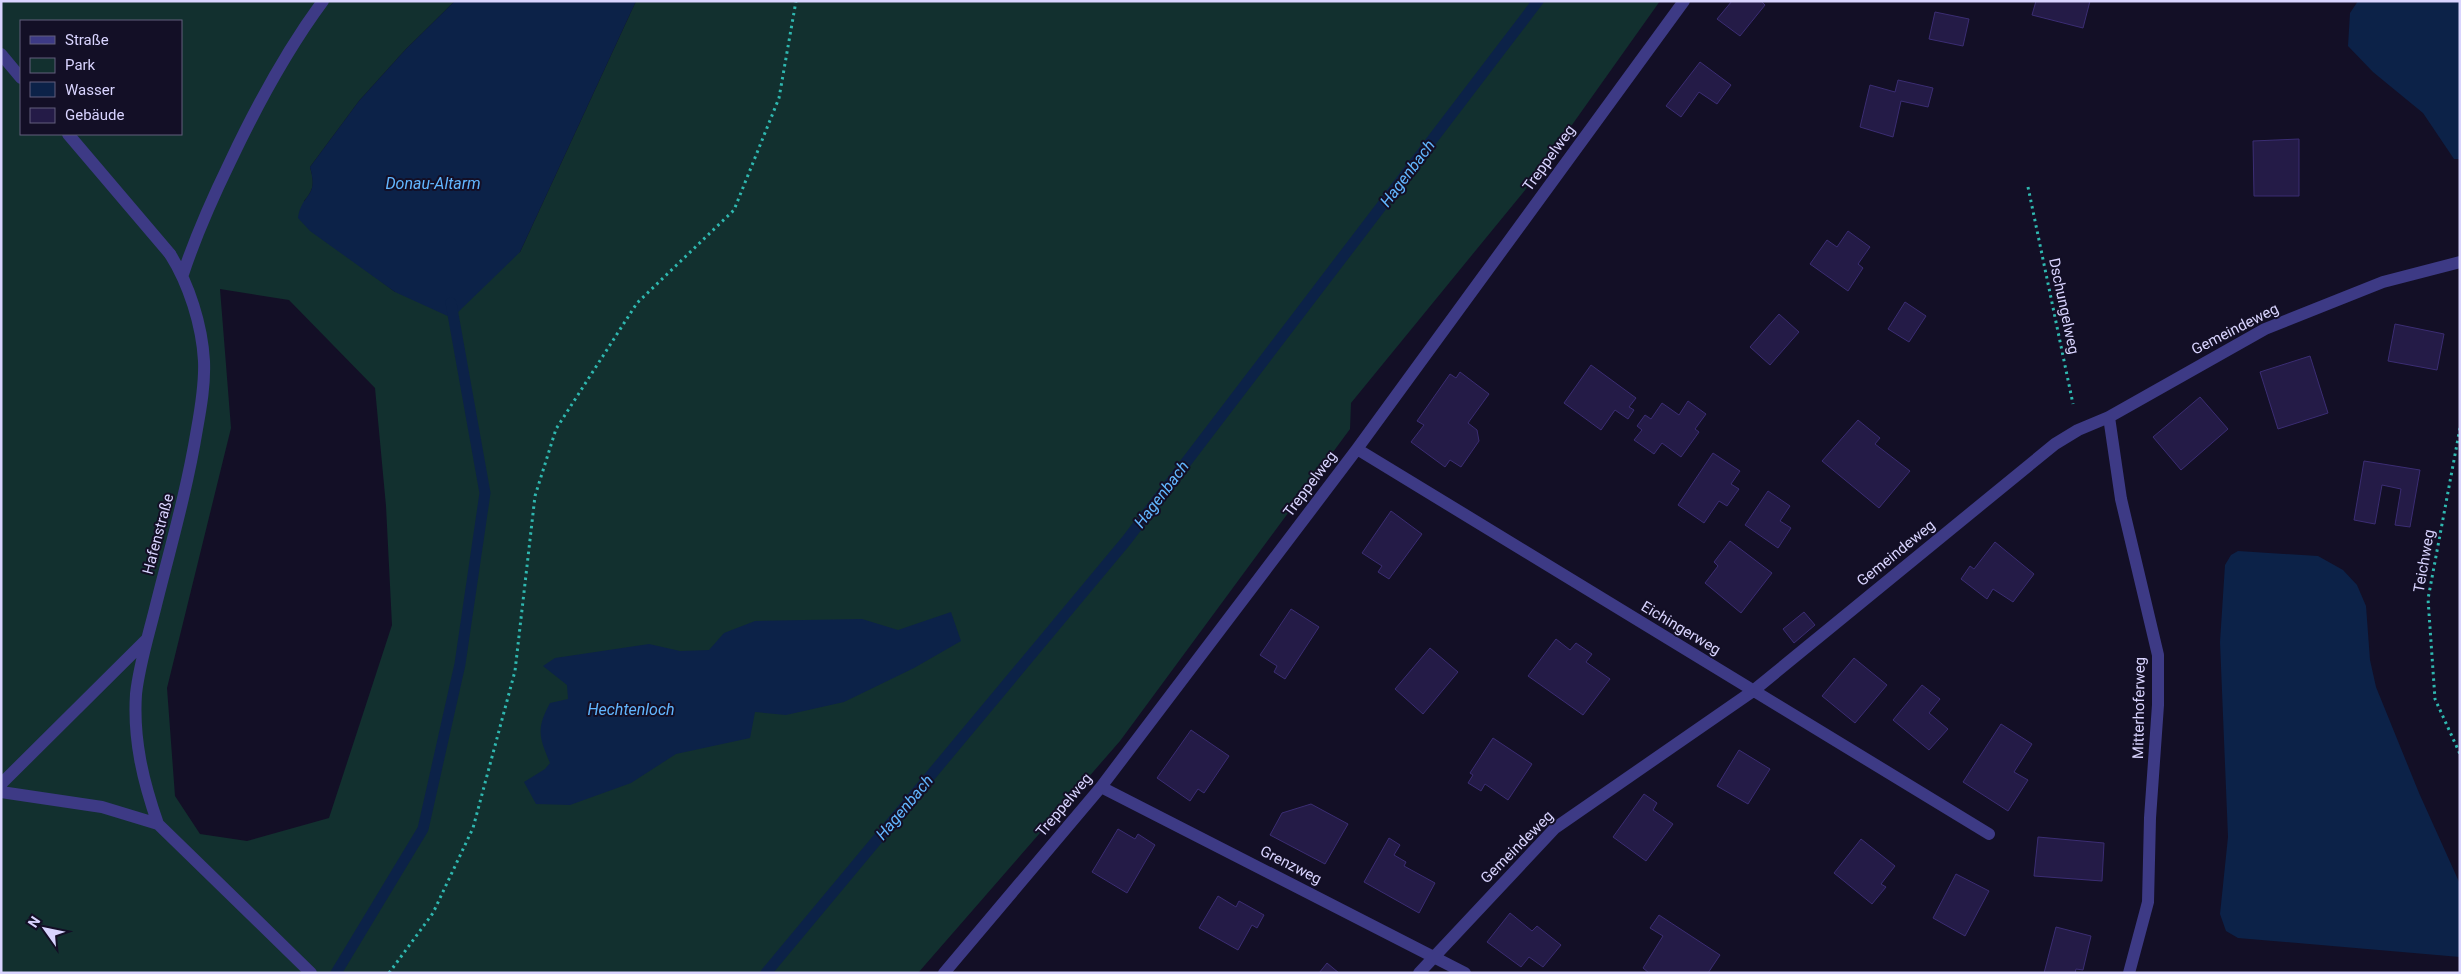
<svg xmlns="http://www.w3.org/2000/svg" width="2461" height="974" viewBox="0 0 2461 974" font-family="Roboto,sans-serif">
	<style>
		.green { fill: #12302f; fill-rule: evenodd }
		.water { fill: #0c2248 }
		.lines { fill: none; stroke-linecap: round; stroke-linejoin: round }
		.stream { stroke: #0c2248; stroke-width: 11 }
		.building { fill: #241b47; stroke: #3b2d73 }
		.path { stroke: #2fb8b0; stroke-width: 3; stroke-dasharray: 2.5 4; stroke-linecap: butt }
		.lane { stroke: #3d3a85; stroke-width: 12 }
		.street { stroke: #3d3a85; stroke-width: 12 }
		.labels { text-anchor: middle; stroke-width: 4; stroke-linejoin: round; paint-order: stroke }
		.street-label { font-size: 15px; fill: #d9d4ff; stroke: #130f26 }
		.water-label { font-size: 16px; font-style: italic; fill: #62b6ff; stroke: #130f26 }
	</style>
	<rect width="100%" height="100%" fill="#130f26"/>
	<path class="green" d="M1,1h454l-49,48 -47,52 -49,66c4,14 5,22 -6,34l53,62 38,29 125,-40 116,-251h1024l-130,183 -179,219 -1,26 -230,312 -202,232h-917zM21,21h160v113h-160zM220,289l69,11 86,88 11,118 6,119 -63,193 -82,23 -47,-7 -25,-38 -8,-108 64,-260z"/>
	<path class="water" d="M455,1h181l-116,251 -68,66 -57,-26 -85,-61 -12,-13c4,-26 21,-19 12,-51l49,-66 47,-52z
		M2358,1h102v158h-6l-31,-46 -50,-41 -25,-26 2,-33z
		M2238,551l80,5 25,14 14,15 9,21 4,54 6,27 43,106 41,91v73l-222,-19 -12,-7 -6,-17 8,-77 -8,-195 5,-77 6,-10z
		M951,612l10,29 -47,27 -70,34 -58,13 -31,-3 -5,26 -74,16 -45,29 -61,22 -34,-1 -12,-22 21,-13 5,-6c-11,-26 -14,-34 0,-60l18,-4 -1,-14 -24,-19 12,-8 94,-14 31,7 29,-1 15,-17 31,-12 107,-2 36,11z"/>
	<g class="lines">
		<path class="stream" d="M336,973l87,-144 37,-165 25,-171 -34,-190
			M766,973l360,-432 412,-540"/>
	</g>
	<path class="building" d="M1732,1h29l4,4 -25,31 -23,-17z
		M2036,1h54l-7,27 -51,-13z
		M1935,12l34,7 -6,27 -34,-7z
		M1700,62l31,23 -14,19 -18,-12 -18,25 -15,-11z
		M1898,80l35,8 -5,19 -27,-6 -8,36 -33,-10 10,-42 25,7z
		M2299,139v57h-45l-1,-55z
		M1848,231l22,16 -12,17 5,4 -15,23 -38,-27 17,-24 10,7z
		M1905,302l21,14 -17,26 -21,-13z
		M1779,314l20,18 -29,33 -20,-18z
		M2395,324l49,10 -7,36 -49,-9z
		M2310,356l18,57 -50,16 -18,-57z
		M1591,365l45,33 -7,9 5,3 -6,9 -13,-9 -14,20 -37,-27z
		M1460,372l29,22 -21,29 9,7 2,11 -18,26 -11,-7 -5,7 -34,-25 13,-17 -7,-4 33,-47 6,4z
		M2200,397l28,32 -47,41 -28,-33z
		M1688,401l18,13 -11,15 4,3 -18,25 -19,-14 -8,11 -20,-14 8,-10 -5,-4 8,-11 6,4 11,-16 17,12z
		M1858,420l22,18 -5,6 35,27 -31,37 -57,-47z
		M1713,453l27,18 -9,13 8,5 -12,17 -8,-5 -15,22 -26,-18z
		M2364,461l56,9 -10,57 -15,-2 6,-36 -19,-4 -7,39 -21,-4z
		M1768,491l22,15 -10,15 11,7 -13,20 -33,-23z
		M1391,511l31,23 -33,45 -11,-7 4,-6 -20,-13z
		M1730,541l42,32 -31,40 -36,-30 13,-17 -4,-4z
		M1995,542l39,32 -21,28 -20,-13 -6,10 -26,-20 9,-13 4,3z
		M1291,609l28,18 -34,52 -11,-7 3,-6 -17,-11z
		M1804,612l11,13 -21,18 -11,-14z
		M1556,639l14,11 6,-7 16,11 -6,8 24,17 -27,36 -55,-39z
		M1430,648l28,24 -35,42 -28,-25z
		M1854,658l33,27 -32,38 -33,-27z
		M1922,685l18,14 -11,14 19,16 -19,21 -36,-30z
		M2001,724l31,20 -18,28 14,8 -20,31 -45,-29z
		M1191,730l38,26 -25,37 -6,-4 -8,12 -33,-23z
		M1493,738l39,26 -24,36 -23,-16 -4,7 -13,-8 5,-8 -3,-2z
		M1739,750l31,19 -22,35 -31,-18z
		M1644,794l13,9 -4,7 20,14 -27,37 -33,-24z
		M1311,804l37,20 -23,40 -55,-29 12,-22z
		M1118,829l17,10 3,-5 17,11 -28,48 -35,-21z
		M2038,837l66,6 -2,38 -68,-5z
		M1389,838l11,7 -6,10 12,7 -2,4 31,17 -16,30 -55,-31z
		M1861,839l34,27 -14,18 5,3 -14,17 -38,-31z
		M1956,874l33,17 -24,45 -32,-18z
		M1218,896l18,11 3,-6 25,14 -7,13 -5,-3 -14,25 -39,-22z
		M1510,913l22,18 5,-5 24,19 -18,22 -14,-10 -8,10 -34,-25z
		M1659,915l61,40 -12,18h-59l-6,-5 20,-32 -13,-8z
		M2056,927l35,9 -8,34 -7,-1 -1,4h-31z
		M1327,963l12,10h-20z"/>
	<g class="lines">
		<path class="path" d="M2028,187l45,217
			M2460,428l-32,171 7,100 25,55
			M389,973l44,-60 40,-85 42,-157 20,-175 21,-67 81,-126 97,-93 45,-112 17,-97"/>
		<path class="lane" d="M1,54l20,24
			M68,134l102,120"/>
		<path class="street" d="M183,274c13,-39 29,-75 47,-112 26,-55 56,-111 93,-161
			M2109,417l12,82 37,156v50l-8,113 -2,84 -19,71
			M1357,449l632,385
			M1,784l146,-145
			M1101,787l364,186
			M1,792l101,15 56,17 153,149
			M158,824c-15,-43 -25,-84 -22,-130 3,-28 12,-57 19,-85 15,-60 32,-119 42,-180 4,-22 8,-45 7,-68 -2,-36 -15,-77 -34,-107
			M944,973l157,-186 256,-338 327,-448
			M1419,973l136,-145 198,-137 302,-247 23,-14 31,-13 156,-88 118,-47 77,-20"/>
	</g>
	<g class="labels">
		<g class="street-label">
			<text transform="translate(1549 158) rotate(-54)" y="5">Treppelweg</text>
			<text transform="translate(2064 306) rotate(78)" y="5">Dschungelweg</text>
			<text transform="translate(2235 329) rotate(-27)" y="5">Gemeindeweg</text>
			<text transform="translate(1310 484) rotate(-53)" y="5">Treppelweg</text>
			<text transform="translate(158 534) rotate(-75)" y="5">Hafenstraße</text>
			<text transform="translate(1896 553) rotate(-39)" y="5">Gemeindeweg</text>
			<text transform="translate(2424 561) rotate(-80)" y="5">Teichweg</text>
			<text transform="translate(1681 628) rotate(31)" y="5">Eichingerweg</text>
			<text transform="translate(2139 708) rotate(-89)" y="5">Mitterhoferweg</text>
			<text transform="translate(1064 805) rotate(-50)" y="5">Treppelweg</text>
			<text transform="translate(1517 847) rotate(-45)" y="5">Gemeindeweg</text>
			<text transform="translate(1291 865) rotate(27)" y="5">Grenzweg</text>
		</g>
		<g class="water-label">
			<text transform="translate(1407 173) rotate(-53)" y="6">Hagenbach</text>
			<text x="433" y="189">Donau-Altarm</text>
			<text transform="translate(1161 494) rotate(-53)" y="6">Hagenbach</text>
			<text x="631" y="715">Hechtenloch</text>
			<text transform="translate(904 807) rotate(-50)" y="6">Hagenbach</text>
		</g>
	</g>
	<rect width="2461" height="974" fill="none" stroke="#d9d4ff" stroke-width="5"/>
	<rect x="20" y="20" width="162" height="115" fill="#130f26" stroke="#625e7d"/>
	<rect x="30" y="36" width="25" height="8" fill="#3d3a85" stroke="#625e7d"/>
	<text x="65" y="45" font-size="15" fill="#d9d4ff">Straße</text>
	<rect x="30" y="58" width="25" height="15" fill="#12302f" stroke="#625e7d"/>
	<text x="65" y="70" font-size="15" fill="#d9d4ff">Park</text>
	<rect x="30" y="82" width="25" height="15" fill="#0c2248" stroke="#625e7d"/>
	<text x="65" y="95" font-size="15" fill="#d9d4ff">Wasser</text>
	<rect x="30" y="108" width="25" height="15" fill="#241b47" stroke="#625e7d"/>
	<text x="65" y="120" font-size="15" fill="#d9d4ff">Gebäude</text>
	<g transform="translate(45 929) rotate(303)" stroke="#130f26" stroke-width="4" paint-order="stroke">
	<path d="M0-4L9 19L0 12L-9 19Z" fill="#d9d4ff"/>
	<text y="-8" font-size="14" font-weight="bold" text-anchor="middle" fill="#d9d4ff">N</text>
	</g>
</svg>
